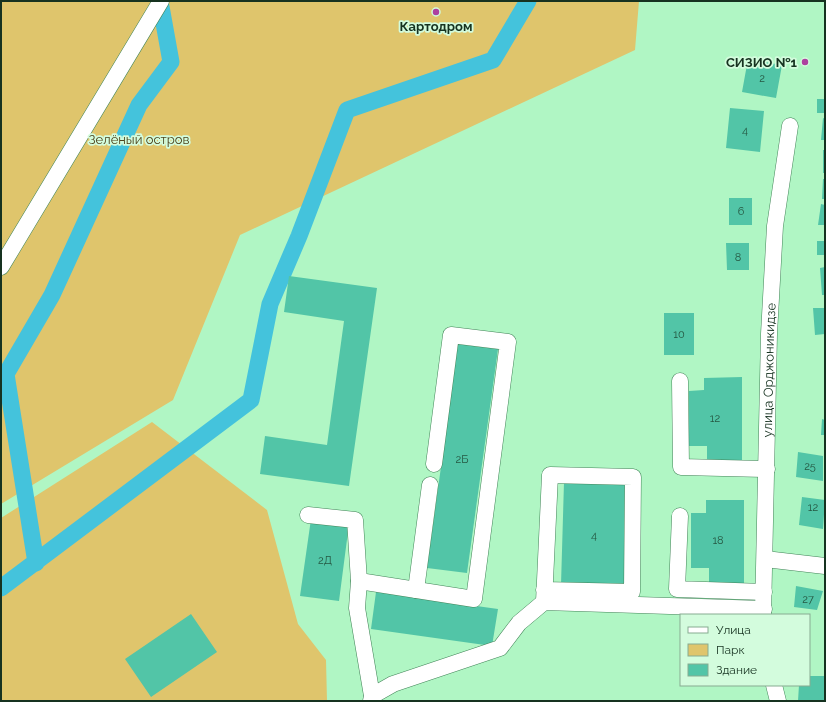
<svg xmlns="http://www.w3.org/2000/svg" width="826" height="702" viewBox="0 0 826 702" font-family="Raleway,sans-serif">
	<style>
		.green { fill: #dfc56c }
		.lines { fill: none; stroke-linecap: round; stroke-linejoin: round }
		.canal { stroke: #44c3dc; stroke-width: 17 }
		.building { fill: #52c5a7 }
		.minor-casing { stroke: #428458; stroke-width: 17 }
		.minor { stroke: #fff; stroke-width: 16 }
		.poi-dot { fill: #ad409f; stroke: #d3fcdd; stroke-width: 1.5 }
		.labels { text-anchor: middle; stroke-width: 3.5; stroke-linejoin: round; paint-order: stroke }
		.number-label { font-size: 11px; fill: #255742 }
		.poi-label { font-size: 13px; font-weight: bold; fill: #163220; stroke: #d3fcdd }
		.park-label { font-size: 13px; fill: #4e431c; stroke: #d3fcdd }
		.street-label { font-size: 13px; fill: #163220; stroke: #d3fcdd }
	</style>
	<rect width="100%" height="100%" fill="#b0f6c4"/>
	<path class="green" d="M1,1h638l-4,49 -395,185 -67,165 -172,104z
		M152,422l115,88 31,114 28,36 1,41h-326v-183z"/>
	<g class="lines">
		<path class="canal" d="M36,563l-30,-189 46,-79 87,-190 32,-43 -11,-61
			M1,588l250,-188 19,-96 29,-68 48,-126 146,-50 35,-59"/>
	</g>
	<path class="building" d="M748,59l34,6 -6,33 -34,-6z
		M817,99h8v14h-8z
		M730,108l34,3 -4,41 -34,-4z
		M823,118l2,1v21h-4z
		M823,150h2v23h-2z
		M823,179h2v20h-3z
		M729,198h23v27h-23z
		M821,204l4,1v20h-7z
		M817,241h8v14h-8z
		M726,243h23v27h-22z
		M825,267v28h-3l-2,-27z
		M289,276l88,12 -28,198 -89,-12 5,-38 62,9 17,-124 -60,-9z
		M813,308h12v26l-10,1z
		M664,313h30v42h-30z
		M458,344l40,5 -31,224 -40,-5z
		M742,377v85h-35v-16h-18v-55l15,-1v-12z
		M822,419l3,1v15h-4z
		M798,452l25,4v25l-27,-4z
		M564,482l64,2 -3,103 -64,-2z
		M802,497l23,3 -2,29 -24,-4z
		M706,500h38v84h-35v-16h-18v-55h15z
		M311,519l38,5 -10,77 -39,-5z
		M796,586l27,5 -6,19 -23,-3z
		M376,592l122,17 -6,37 -121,-17z
		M191,614l26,38 -66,45 -26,-38z
		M809,676h16v25h-27l1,-16h10z"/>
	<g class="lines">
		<defs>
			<g id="minor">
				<path d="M1,267l160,-266"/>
				<path d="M680,381l1,86 86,2"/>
				<path d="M308,515l47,5 4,61 -2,27 15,88"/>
				<path d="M680,516l-3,73 87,3"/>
				<path d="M765,559l60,7"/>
				<path d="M359,581l115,18 34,-257 -57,-7 -17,129"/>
				<path d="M416,590l14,-105"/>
				<path d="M544,602l6,-127 83,2 -1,115 -88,-2"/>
				<path id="s1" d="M763,615l6,-281 6,-108 15,-100"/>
				<path d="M774,685l4,16"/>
				<path d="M371,701l1,-5 21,-12 107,-36 19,-25 25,-21 220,7"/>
			</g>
		</defs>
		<use href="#minor" class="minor-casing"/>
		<use href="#minor" class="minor"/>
	</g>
	<g class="poi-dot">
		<circle cx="436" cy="12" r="4"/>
		<circle cx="805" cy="62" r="4"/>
	</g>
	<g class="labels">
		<g class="number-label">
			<text x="762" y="82">2</text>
			<text x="745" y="134">4</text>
			<text x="741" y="215">6</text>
			<text x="738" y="261">8</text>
			<text x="679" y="338">10</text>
			<text x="715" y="422">12</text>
			<text x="462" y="463">2Б</text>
			<text x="810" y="470">25</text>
			<text x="813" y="511">12</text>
			<text x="594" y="539">4</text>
			<text x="718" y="544">18</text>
			<text x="325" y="564">2Д</text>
			<text x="808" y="603">27</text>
		</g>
		<g class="poi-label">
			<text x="436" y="31">Картодром</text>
			<text x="797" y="67" text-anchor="end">СИЗИО №1</text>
		</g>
		<g class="park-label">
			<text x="139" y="144">Зелёный остров</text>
		</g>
		<g class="street-label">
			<text dy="5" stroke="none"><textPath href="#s1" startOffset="245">улица Орджоникидзе</textPath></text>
		</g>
	</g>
	<rect width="826" height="702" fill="none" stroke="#163220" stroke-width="4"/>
	<rect x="680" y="614" width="130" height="72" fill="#d3fcdd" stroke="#87ab91"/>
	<rect x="688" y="627" width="20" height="6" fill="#ffffff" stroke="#87ab91"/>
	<text x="716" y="634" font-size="12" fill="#163220">Улица</text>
	<rect x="688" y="644" width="20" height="12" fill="#dfc56c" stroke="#87ab91"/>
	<text x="716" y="654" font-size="12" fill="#163220">Парк</text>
	<rect x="688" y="664" width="20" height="12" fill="#52c5a7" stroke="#87ab91"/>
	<text x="716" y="674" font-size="12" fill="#163220">Здание</text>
</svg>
